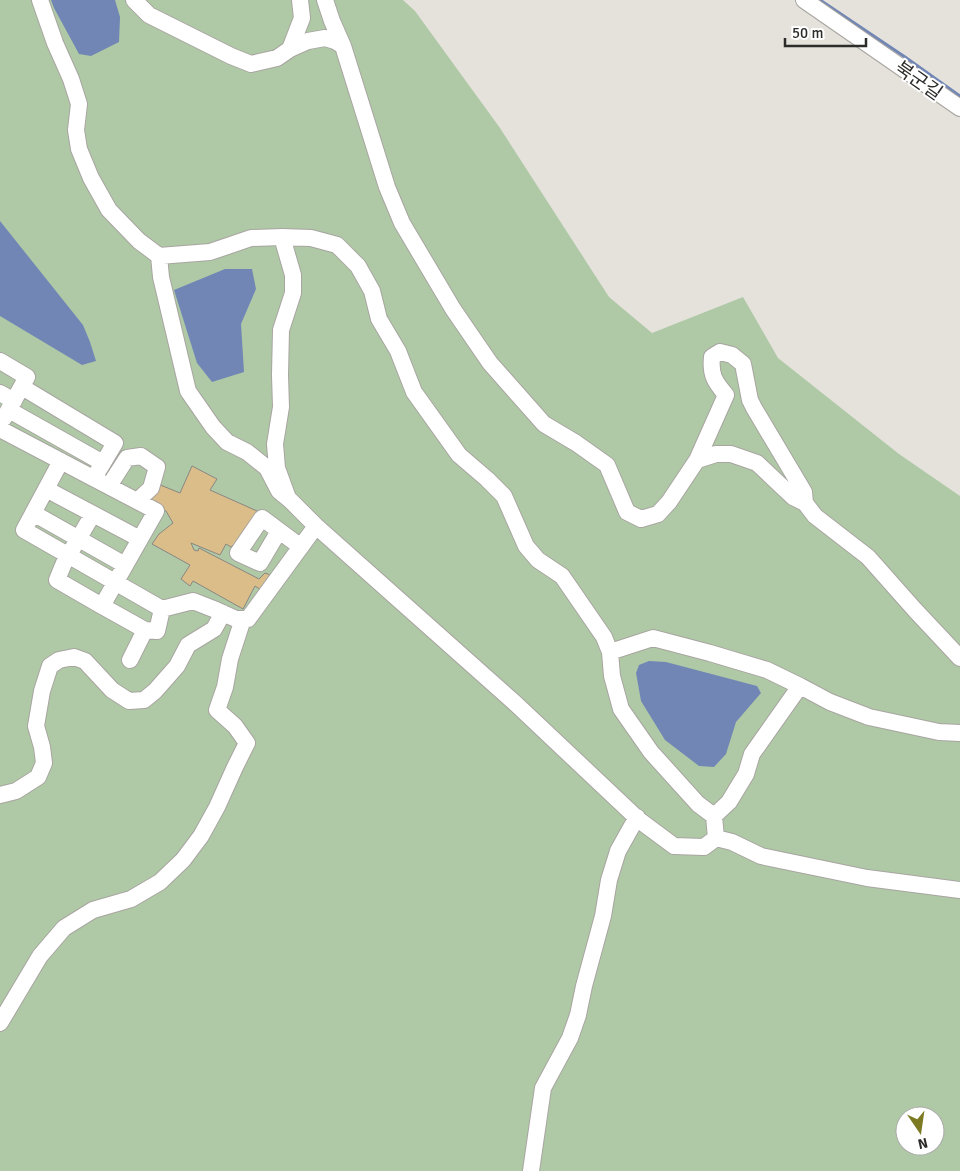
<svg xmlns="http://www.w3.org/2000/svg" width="960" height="1171" viewBox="0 0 960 1171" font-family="Signika,'Noto Sans KR',sans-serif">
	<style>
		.green { fill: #afc9a7; fill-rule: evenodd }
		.water { fill: #7186b5 }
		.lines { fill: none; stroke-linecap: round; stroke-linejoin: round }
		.stream { stroke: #7186b5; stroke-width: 3 }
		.building { fill: #dbbd8a; stroke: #8a8782 }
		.minor-casing { stroke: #a8a5a0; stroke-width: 18 }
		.minor { stroke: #fff; stroke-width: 16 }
		.labels { text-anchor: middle; stroke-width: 4; stroke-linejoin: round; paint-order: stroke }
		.street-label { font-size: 19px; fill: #2d2c2a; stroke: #fff }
	</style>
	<rect width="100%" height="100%" fill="#e5e2dc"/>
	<path class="green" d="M0,0h403l12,11 85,117 109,169 43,36 91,-36 35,61 121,96 61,42v675h-960zM905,1116h30v30h-30z"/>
	<path class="water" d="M51,0h64l5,17 -1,25 -28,14 -12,-2 -25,-46z
		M0,221l83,104 7,17 6,19 -14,4 -82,-49z
		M225,269h27l4,20 -15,35 3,48 -32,10 -15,-19 -23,-73z
		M649,661l17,1 91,24 4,7 -25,29 -10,32 -12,13 -15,-1 -34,-26 -24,-39 -5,-28 3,-8z"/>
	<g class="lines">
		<path class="stream" d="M820,0l85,57 55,39"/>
	</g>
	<path class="building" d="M192,466l25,13 -7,11 47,21 -10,20 -16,16 -5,-3 -6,11 -29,-12 3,7 4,1 1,-3 60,31 6,-6 8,3 -12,14 -6,-4 -12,23 -50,-28 -3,5 -9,-7 9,-14 -38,-21 7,-10 14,-11 -7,-12 -18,-11 10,-16 22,9z"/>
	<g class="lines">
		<defs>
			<path id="minor" d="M40,0l15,43 16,36 8,25 -3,26 3,19 12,29 18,32 30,31 20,15
				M134,0l15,15 82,41 20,8 26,-6 13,-9 18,-8 17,-3 10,3 8,5 -11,-25 -7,-21
				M804,0l156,108
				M343,46l44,141 15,36 51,86 37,54 54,61 32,19 31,22 20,47 14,7 17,-5 11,-12 28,-42 29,-65c-11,-13 -16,-20 -14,-38l8,-5 12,3 11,9 7,36 4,8 50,84 1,11 -12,-6 -36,-34 -26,-9h-15l-19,6
				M290,49l12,-31 -2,-18
				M282,237l29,1 26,7 21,21 14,25 7,28 19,32 16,41 45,63 28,24 17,17 22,50 12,14 24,16 42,61 6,15 2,24 9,33 30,43 47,52 16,12 2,22 -12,9 -30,-1 -35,-26 -123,-116 -200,-178 -28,-28 -11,-30 -2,-24 6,-37 -1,-32 1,-45 12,-37v-18l-11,-38 -31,1 -41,14 -51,4 2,21 27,114 25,36 14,15 20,10 20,16 12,23 11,9
				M0,361l27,16 -23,41
				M22,387l93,56 -12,20
				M0,393l14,8
				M9,410l94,53 -5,8
				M0,429l93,49 44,23 14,-13 6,-21 -16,-11 -14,2 -18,28
				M61,461l-37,69 138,79 31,-8 23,9 20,9h12l68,-93
				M46,489l94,50
				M805,503l10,13 53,41 47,53 45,48
				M33,513l92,52
				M93,514l-29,49 -7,17 45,26 54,-95 -19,-10
				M279,531l-19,32 -22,-10 24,-35 39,29
				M102,606l43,24 -15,30
				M145,630l12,1 5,-22
				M610,652l43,-14 57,15 57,17 33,16 -48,68 -6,20 -17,28 -15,14
				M800,686l30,16 39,15 70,15 21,1
				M0,795l16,-4 22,-14 6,-14 -2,-16 -6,-21 6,-35 8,-25 9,-6 15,-3 11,4 27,29 17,11 15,-1 11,-9 22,-25 11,-21 26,-16 9,-16
				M716,838l16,4 29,14 106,22 93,12
				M0,1023l40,-67 24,-28 29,-18 38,-11 29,-17 23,-22 18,-24 16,-29 18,-40 12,-24 -12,-17 -18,-16 8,-23 5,-28 13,-40
				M531,1171l12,-83 27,-50 8,-23 6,-29 19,-70 6,-36 9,-29 19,-34"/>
		</defs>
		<use href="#minor" class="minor-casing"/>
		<use href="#minor" class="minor"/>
	</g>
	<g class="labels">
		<g class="street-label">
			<text transform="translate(919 80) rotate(35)" y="7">북군길</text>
		</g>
	</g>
	<g transform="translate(920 1131) rotate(167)"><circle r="24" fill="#ffffff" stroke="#ababaa"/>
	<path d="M0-4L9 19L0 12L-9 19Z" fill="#7c7b23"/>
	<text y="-8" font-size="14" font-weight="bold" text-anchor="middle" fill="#2d2c2a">N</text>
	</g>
	<path d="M785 38v8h81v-8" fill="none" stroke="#2d2c2a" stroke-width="2.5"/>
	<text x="792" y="38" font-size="15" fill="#2d2c2a" stroke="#ffffff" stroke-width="4" paint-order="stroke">50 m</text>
</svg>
